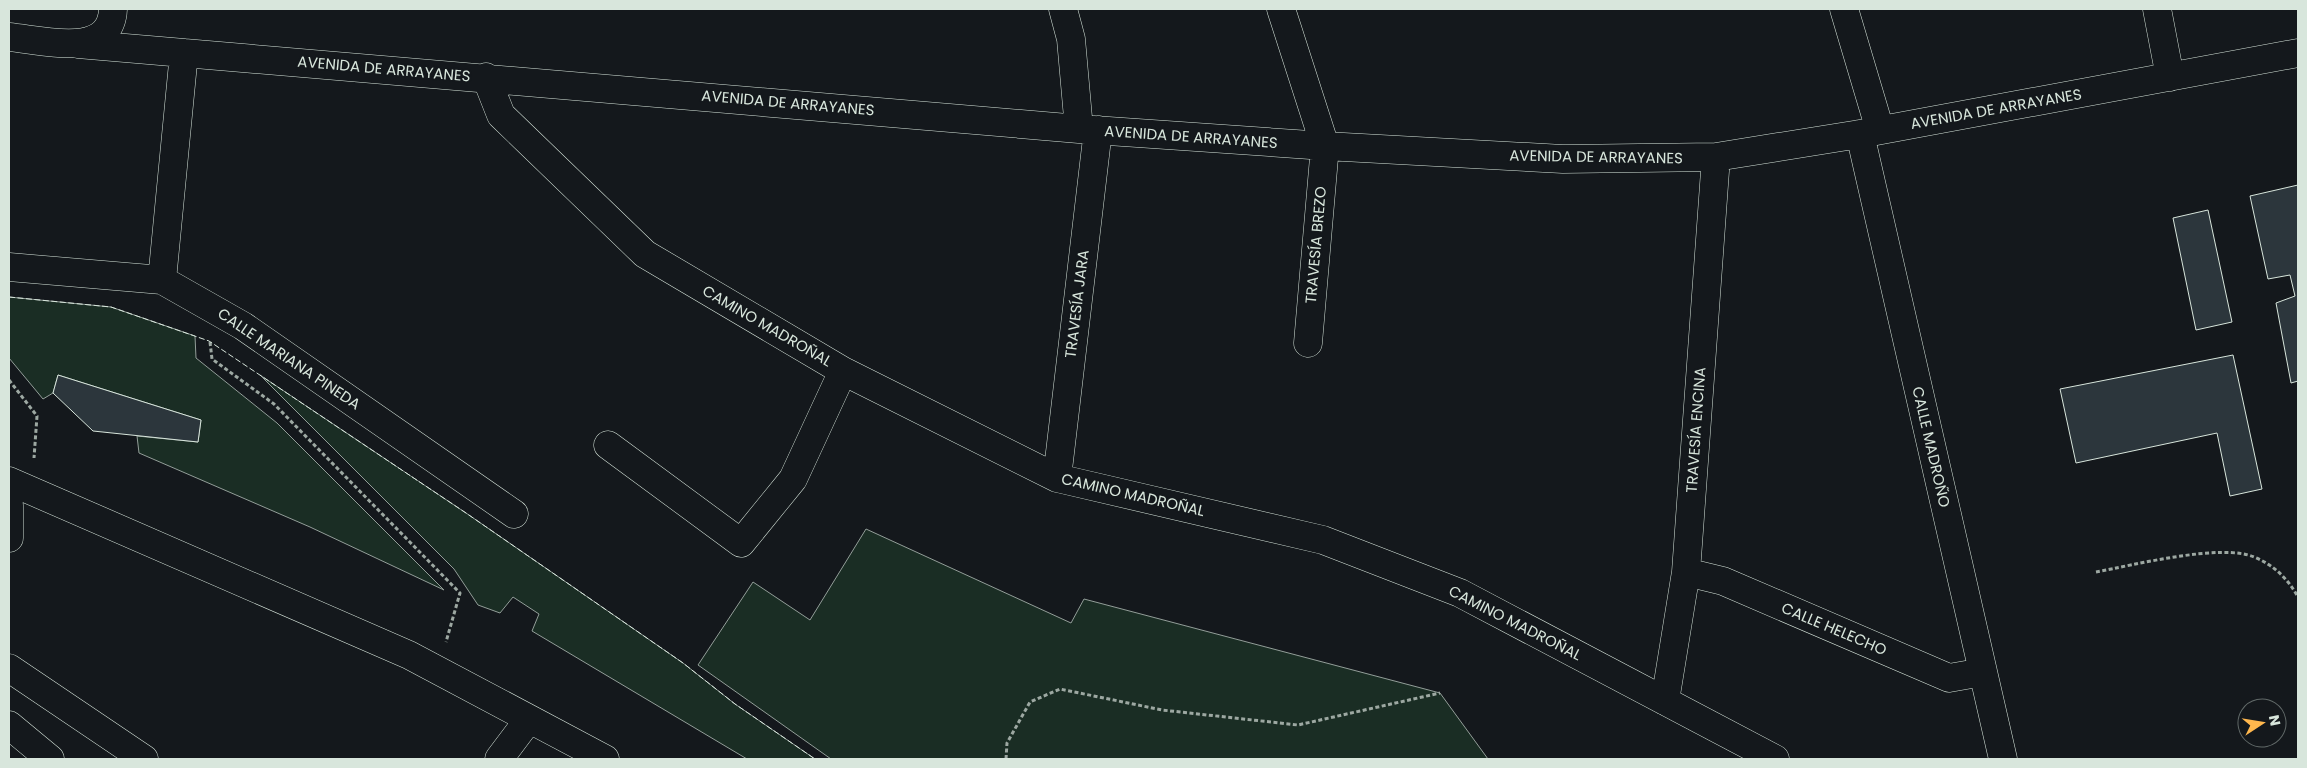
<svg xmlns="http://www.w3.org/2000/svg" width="2307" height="768" viewBox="0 0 2307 768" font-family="Poppins,sans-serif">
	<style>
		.green { fill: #1a2d24; stroke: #939e99 }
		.building { fill: #2c363c; stroke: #d8e6dc }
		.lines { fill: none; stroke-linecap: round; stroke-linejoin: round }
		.minor-casing { stroke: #d8e6dc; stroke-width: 29 }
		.path { stroke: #9da8a2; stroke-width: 3; stroke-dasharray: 4 2.5; stroke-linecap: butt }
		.minor { stroke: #14181c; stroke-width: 28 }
		.fence { stroke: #d8e6dc; stroke-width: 1; stroke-dasharray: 6 2.5; stroke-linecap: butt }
		.labels { text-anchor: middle; stroke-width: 4; stroke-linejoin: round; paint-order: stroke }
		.street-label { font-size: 15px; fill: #d8e6dc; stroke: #14181c }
	</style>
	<rect width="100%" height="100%" fill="#14181c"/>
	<path class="green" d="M9,297l102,10 84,29 1,22 81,65 167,167 -134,-63 -171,-74 -2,-17 61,6 3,-22 -143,-45 -5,18 -10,6 -34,-41z
		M260,375l206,138 217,150 52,41 80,55h-68l-215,-128 7,-17 -26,-17 -13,16 -22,-8 -24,-36z
		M866,529l205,94 13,-24 356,94 48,66h-657l-133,-94 55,-83 57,38z"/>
	<path class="building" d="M2298,185v196l-7,2 -15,-80 19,-7 -5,-21 -22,4 -18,-83z
		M2208,210l24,112 -36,8 -23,-112z
		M2233,355l29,134 -32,7 -13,-63 -141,30 -16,-74z
		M58,375l143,45 -3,22 -105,-11 -40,-38z"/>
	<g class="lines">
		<defs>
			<path id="minor" d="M1063,9l8,30 8,90
				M1281,9l44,137 -17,197
				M1844,9l36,121
				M2157,9l13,68
				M9,37c33,3 102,23 104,-28
				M78,44l1001,85 246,17 238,13 153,-2 144,-23 438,-81
				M486,77l15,38 144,139 198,117 214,107 266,62 137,53 315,166
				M1860,134l143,625
				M9,267l153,13 81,46 271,188
				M162,280l22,-227
				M608,445l133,98 52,-64 50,-108
				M1057,478l41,-348
				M9,481l400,174 196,104
				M9,505v33
				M1686,572l37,9 226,97 34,-6
				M9,668l135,91
				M1665,701l21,-129 30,-415
				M9,725l41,34
				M499,759l30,-40"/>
		</defs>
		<use href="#minor" class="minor-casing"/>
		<path class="path" d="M210,342l2,17 62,45 186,189 -14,49
			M9,380l28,36 -3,42
			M2096,572c38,-7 125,-29 158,-15 20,8 34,22 44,40
			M1006,759l1,-16 23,-41 30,-13 102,21 136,15 142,-32"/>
		<use href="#minor" class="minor"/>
		<path class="fence" d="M9,297l102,10 98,34 257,172 217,150 52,41 80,55"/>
	</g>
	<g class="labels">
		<g class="street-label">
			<text transform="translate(384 69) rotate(5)" y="5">AVENIDA DE ARRAYANES</text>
			<text transform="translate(788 103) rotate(5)" y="5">AVENIDA DE ARRAYANES</text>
			<text transform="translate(1996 109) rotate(-10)" y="5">AVENIDA DE ARRAYANES</text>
			<text transform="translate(1191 137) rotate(4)" y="5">AVENIDA DE ARRAYANES</text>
			<text transform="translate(1596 157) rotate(1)" y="5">AVENIDA DE ARRAYANES</text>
			<text transform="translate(1316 245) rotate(-85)" y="5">TRAVESÍA BREZO</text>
			<text transform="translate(1077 304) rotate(-83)" y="5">TRAVESÍA JARA</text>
			<text transform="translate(767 326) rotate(30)" y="5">CAMINO MADROÑAL</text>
			<text transform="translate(289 359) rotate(34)" y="5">CALLE MARIANA PINEDA</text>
			<text transform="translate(1696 430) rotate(-86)" y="5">TRAVESÍA ENCINA</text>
			<text transform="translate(1931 447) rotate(77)" y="5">CALLE MADROÑO</text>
			<text transform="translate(1133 495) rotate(13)" y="5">CAMINO MADROÑAL</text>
			<text transform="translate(1515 623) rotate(27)" y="5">CAMINO MADROÑAL</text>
			<text transform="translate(1834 629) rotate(23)" y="5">CALLE HELECHO</text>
		</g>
	</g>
	<rect width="2307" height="768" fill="none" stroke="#d8e6dc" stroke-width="20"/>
	<g transform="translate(2262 723) rotate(78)"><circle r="24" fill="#14181c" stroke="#626a69"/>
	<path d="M0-4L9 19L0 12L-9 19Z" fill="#ffb74d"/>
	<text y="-8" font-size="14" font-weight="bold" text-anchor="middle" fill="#d8e6dc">N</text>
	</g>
</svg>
